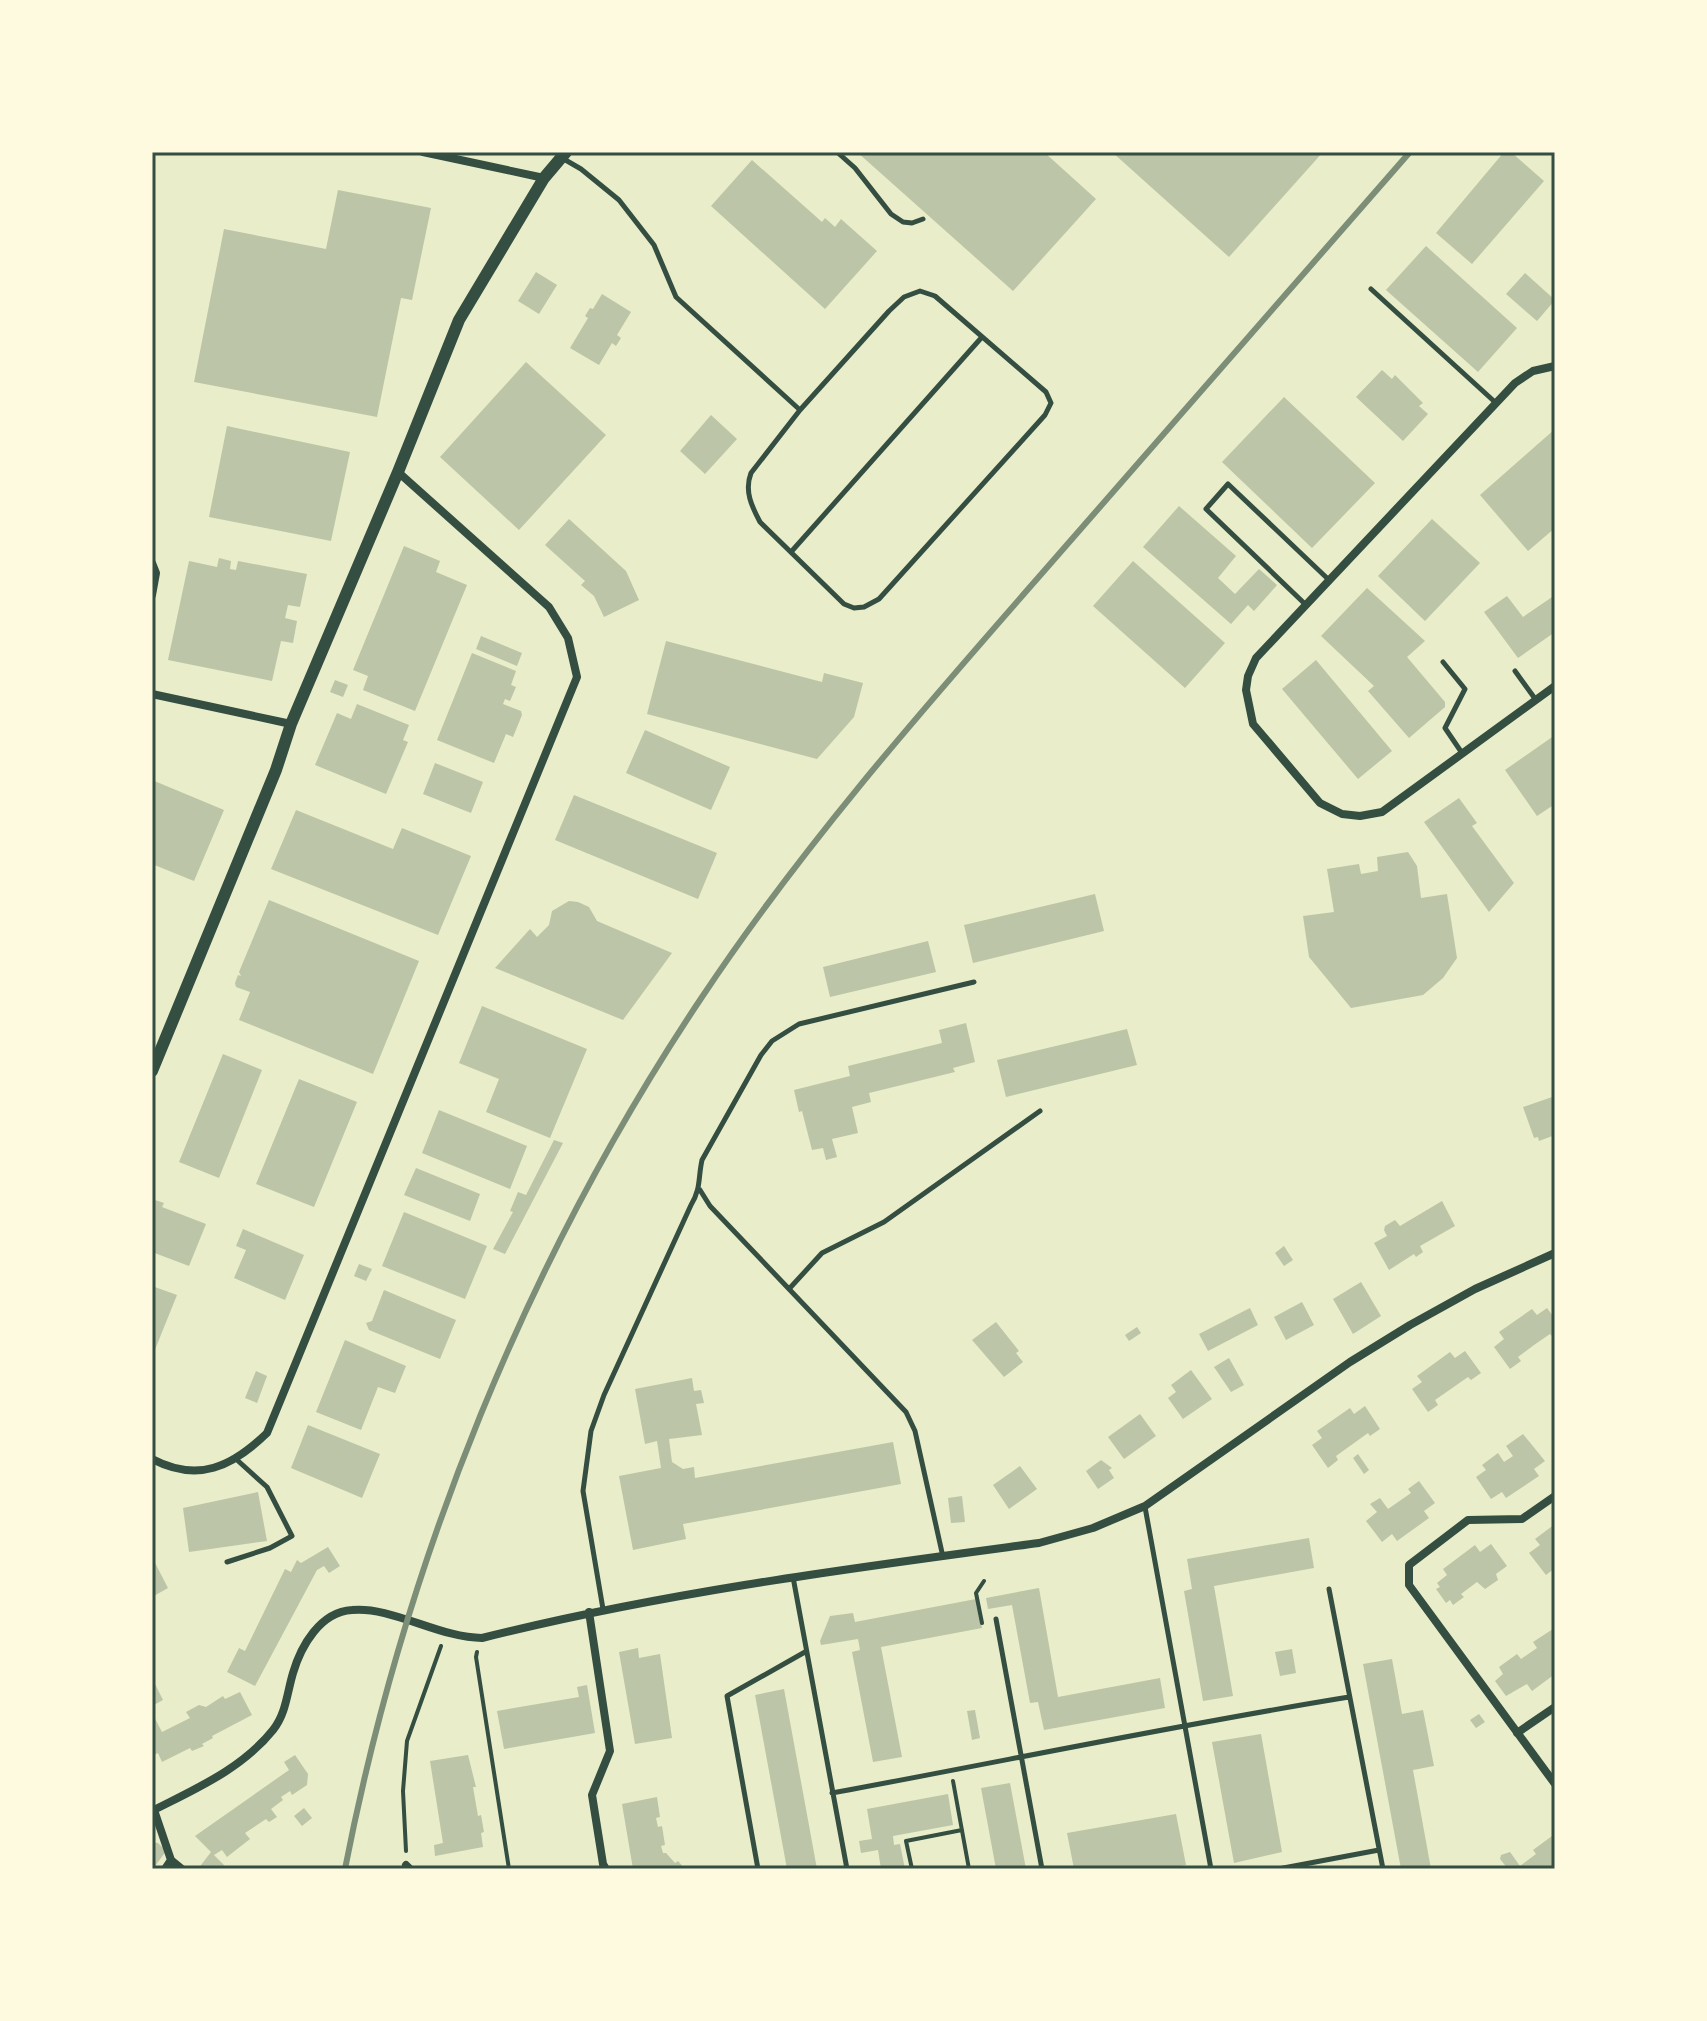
<svg xmlns="http://www.w3.org/2000/svg" width="1707" height="2021" viewBox="0 0 1707 2021" font-family="'PT Sans',sans-serif">
	<style>
		.building { fill: #bcc5a7 }
		.lines { fill: none; stroke-linecap: round; stroke-linejoin: round }
		.path { stroke: #344e41; stroke-width: 4 }
		.service { stroke: #344e41; stroke-width: 5 }
		.minor { stroke: #344e41; stroke-width: 8 }
		.tertiary { stroke: #344e41; stroke-width: 12 }
		.rail { stroke: #7c8e77; stroke-width: 6 }
		.neatline { fill: none; stroke: #344e41; stroke-width: 3 }
	</style>
	<rect width="100%" height="100%" fill="#e9edc9"/>
	<path class="building" d="M857,152h187l52,47 -83,92z
		M1112,152h211l-94,105z
		M1504,152h7l33,29 -72,83 -36,-31z
		M752,160l70,62 3,-4 10,9 6,-8 36,32 -52,58 -114,-103z
		M338,190l93,18 -19,92 -11,-2 -24,119 -183,-35 30,-153 102,20z
		M1426,246l91,82 -39,44 -92,-82z
		M536,272l21,13 -18,29 -21,-13z
		M1525,273l30,27 -18,21 -31,-27z
		M602,294l29,18 -14,23 4,3 -5,8 -4,-3 -13,22 -29,-17 18,-30 -3,-2 5,-8 3,1z
		M526,362l80,73 -87,95 -79,-73z
		M1382,370l10,9 3,-4 28,28 -4,3 9,8 -25,27 -47,-44z
		M1284,397l91,86 -63,65 -90,-86z
		M711,415l26,24 -32,35 -25,-23z
		M227,426l123,26 -19,89 -122,-24z
		M1555,429v99l-27,23 -48,-56z
		M1179,506l57,50 -18,22 17,16 24,-25 18,16 -23,26 -6,-6 -17,19 -88,-77z
		M569,519l57,52 13,29 -35,17 -10,-21 -13,-11 4,-4 -40,-36z
		M1432,519l48,44 -55,58 -47,-45z
		M404,546l36,15 -4,11 31,13 -52,126 -52,-21 5,-14 -15,-6z
		M219,558l12,3 -1,8 6,1 2,-9 69,13 -7,33 -12,-2 -3,13 12,3 -4,22 -12,-2 -9,40 -104,-21 21,-99 28,6z
		M1133,561l92,82 -40,45 -92,-82z
		M1367,588l58,53 -18,16 38,45v5l-36,31 -41,-47 6,-5 -53,-50z
		M1555,595v37l-37,26 -34,-46 23,-16 16,21z
		M481,636l41,17 -5,13 -41,-17z
		M666,641l156,41 2,-9 39,10 -9,34 -37,42 -170,-45z
		M472,653l44,18 -5,14 5,2 -6,14 -5,-2 -2,5 18,7 1,4 -9,22 -7,-3 -12,29 -57,-23z
		M1316,660l76,91 -34,28 -76,-90z
		M335,680l13,5 -5,12 -13,-5z
		M357,704l52,21 -6,15 5,2 -22,52 -71,-29 22,-52 14,6z
		M645,730l85,37 -19,43 -85,-37z
		M1555,735v69l-18,12 -32,-46z
		M435,763l48,19 -12,31 -48,-19z
		M152,780l72,30 -30,71 -42,-17z
		M574,795l143,58 -19,46 -143,-59z
		M1459,798l18,25 -5,3 42,57 -25,29 -65,-90z
		M296,810l97,39 9,-21 69,28 -33,79 -167,-66z
		M1408,852l9,14 4,32 26,-4 10,64 -14,20 -20,17 -72,13 -42,-51 -6,-41 31,-4 -7,-43 32,-5 2,10 17,-3 -1,-14z
		M1095,894l9,37 -131,32 -9,-38z
		M269,900l150,61 -46,113 -134,-54 11,-28 -14,-5 -1,-4 3,-8 3,1 -2,-4z
		M569,901l9,1 11,5 8,14 75,32 -49,67 -128,-52 35,-39 7,8 12,-12 3,-14z
		M928,941l8,31 -106,25 -7,-30z
		M482,1006l105,43 -37,89 -64,-26 13,-33 -40,-16z
		M966,1023l9,39 -22,6 2,4 -86,21 2,9 -19,5 6,26 -26,6 5,18 -11,3 -3,-12 -11,2 -10,-39 -3,1 -5,-22 56,-14 -2,-10 94,-23 -3,-13z
		M1127,1029l10,36 -131,32 -9,-37z
		M223,1054l39,16 -43,108 -40,-16z
		M299,1079l58,23 -43,105 -58,-23z
		M1555,1096v39l-16,6 -1,-4 -4,1 -11,-31z
		M439,1110l88,36 -17,43 -88,-36z
		M554,1140l9,3 -58,111 -12,-5 20,-37 -3,-1 8,-19 8,3z
		M416,1168l64,26 -10,27 -66,-26z
		M152,1199l12,4 -2,4 44,17 -17,42 -37,-14z
		M1442,1201l13,25 -35,20 3,6 -7,5 -2,-3 -25,16 -15,-27 13,-7 -3,-6 1,-4 10,-6 5,6z
		M404,1212l83,34 -22,53 -83,-33z
		M243,1229l61,26 -19,45 -51,-22 12,-28 -10,-4z
		M1284,1246l9,14 -9,6 -9,-13z
		M359,1264l13,5 -6,12 -12,-5z
		M1361,1282l20,34 -28,18 -20,-35z
		M152,1286l25,9 -25,62z
		M384,1290l72,30 -16,39 -71,-29 -3,-7 6,-2z
		M1302,1302l12,23 -28,15 -12,-23z
		M1250,1308l8,17 -50,26 -9,-17z
		M1547,1308l8,11v17l-2,1 -3,-3 -16,11 -16,12 3,4 -11,8 -16,-22 10,-8 -5,-7 33,-23 5,6z
		M996,1322l23,29 -3,2 7,9 -19,15 -32,-37z
		M1137,1327l4,6 -12,8 -4,-6z
		M345,1340l61,26 -11,27 -17,-6 -17,43 -45,-18z
		M1465,1351l16,22 -10,7 -3,-3 -33,23 3,5 -10,7 -16,-23 10,-7 -5,-6 33,-24 5,6z
		M1229,1358l15,27 -13,7 -17,-25z
		M1191,1370l21,29 -29,20 -15,-21 8,-6 -5,-7z
		M256,1371l11,5 -10,27 -12,-5z
		M692,1378l2,13 7,-1 3,13 -8,1 6,31 -33,4 3,23 11,7 11,-2 1,11 198,-36 8,42 -218,40 3,15 -53,11 -14,-74 42,-8 -4,-27 -12,3 -10,-55z
		M1365,1406l15,23 -10,7 -2,-3 -32,23 2,4 -10,8 -16,-23 10,-7 -5,-7 33,-23 4,6z
		M1140,1414l16,22 -32,23 -16,-22z
		M308,1425l72,29 -18,44 -71,-30z
		M1523,1434l22,27 -11,8 5,7 -33,22 -4,-6 -11,7 -15,-22 10,-7 -4,-5 16,-12 6,9 9,-6 -7,-10z
		M1358,1454l11,16 -5,4 -11,-16z
		M1101,1460l11,8 -3,2 5,8 -16,11 -12,-18z
		M1020,1466l17,23 -28,20 -16,-24z
		M1419,1481l16,22 -11,8 5,7 -32,23 -5,-7 -10,8 -16,-21 11,-9 -7,-8 10,-6 8,11 23,-16 -3,-4z
		M258,1492l9,49 -78,11 -6,-44z
		M962,1496l3,26 -14,1 -3,-25z
		M1555,1524v44l-9,7 -17,-22 11,-8 -5,-6z
		M1309,1538l5,30 -100,18 19,110 -30,5 -19,-110 8,-2 -5,-30z
		M1491,1544l16,22 -11,8 2,6 -13,9 -8,-7 -16,12 3,3 -11,8 -3,-5 -4,3 -10,-14 4,-2 -3,-4 10,-8 -4,-6 32,-24 5,7z
		M328,1547l12,19 -11,7 -5,-7 -7,4 -62,116 -28,-14 12,-24 6,3 40,-82 6,3 6,-12 4,3z
		M152,1557l16,31 -16,9z
		M1039,1588l19,109 102,-19 5,30 -121,22 -6,-28 -8,1 -18,-98 -24,4 -2,-11z
		M976,1599l6,29 -101,19 21,110 -29,5 -21,-110 8,-2 -2,-11 -37,6 -1,-4 10,-25 23,-3 2,9z
		M1553,1629l2,3v42l-23,17 -5,-7 -21,12 -11,-15 8,-7 -4,-7 18,-13 4,5 16,-11 -4,-6z
		M638,1648l1,10 21,-4 12,84 -37,6 -16,-92z
		M1292,1649l4,24 -16,3 -5,-24z
		M1392,1659l10,55 21,-4 11,56 -21,4 18,99h-30l-38,-205z
		M152,1678l11,22 -11,6z
		M587,1685l8,48 -91,16 -7,-38 82,-14 -2,-10z
		M784,1689l33,180h-30l-32,-174z
		M240,1692l12,23 -40,21 1,2 -11,6 2,2 -12,5 -2,-3 -28,14 -4,-9 -6,3v-43l10,19 28,-14 -4,-6 13,-7 7,2 17,-11 2,3z
		M975,1710l5,28 -8,2 -5,-29z
		M1479,1714l6,8 -9,6 -6,-8z
		M1261,1734l21,118 -48,11 -22,-121z
		M295,1755l13,19 -1,11 -15,10 -2,-4 -9,6 2,3 -12,9 6,8 -8,5 -3,-3 -21,14 5,6 -23,18 -5,-7 -8,5 10,10 -3,4h-23l13,-17 -16,-16 94,-66 -5,-8z
		M468,1755l8,32h-3l5,29 3,-1 3,17 -3,1 2,14 -48,9 -1,-11 9,-2 -13,-82z
		M1010,1783l16,86h-30l-15,-81z
		M948,1794l5,31 -60,11 1,9 6,-1 5,25h-24l-3,-19 -17,3 -2,-12 13,-2 -5,-30z
		M657,1797l3,20 -4,1 2,9 4,-1 3,19 -4,1 2,7h3l9,10 3,-2 7,8h-52l-11,-65z
		M304,1808l8,10 -10,8 -8,-10z
		M1176,1814l10,51 -20,4h-92l-7,-36z
		M1552,1836l3,4v29h-47l-8,-10 1,-4 9,-3 10,14 16,-12 -3,-4z
		M152,1842l6,1 8,8 -13,18z"/>
	<g class="lines">
		<path class="path" d="M982,1623l-6,-30 8,-12
			M477,1652l-1,5 33,212
			M953,1781l16,88
			M406,1851l-3,-60 4,-50 34,-95
			M912,1869l-6,-28 56,-11"/>
		<path class="service" d="M837,152l18,16 36,46 12,8 9,1 11,-4
			M562,158l19,11 38,31 35,45 22,52 124,113
			M1371,289l125,114
			M920,291l15,5 111,96 5,11 -6,12 -166,184 -15,8 -10,1 -10,-4 -84,-82c-8,-15 -16,-31 -9,-49l49,-63 89,-99 15,-14z
			M791,552l191,-215
			M1305,604l-99,-95 22,-25 101,96
			M1443,662l22,27 -20,39 17,25
			M1515,671l21,29
			M700,1190l10,16 79,83
			M1145,1507l66,362
			M943,1557l-28,-126 -9,-19 -117,-123 33,-36 62,-31 156,-111
			M227,1562l43,-14 22,-12 -25,-49 -31,-28
			M793,1577l54,292
			M1329,1589l54,280
			M603,1609l-20,-118 8,-60 13,-36 87,-190c10,-16 7,-27 11,-45l59,-105 11,-14 27,-17 175,-42
			M996,1619l46,250
			M832,1793c173,-32 344,-68 517,-96
			M758,1869l-31,-173 78,-44
			M1278,1869l101,-19"/>
		<path class="minor" d="M423,152l121,26
			M1555,366l-22,5 -18,12 -259,275 -8,18 -2,14 7,34 67,79 22,11 18,2 22,-4 173,-126
			M152,563l4,10 -4,22
			M152,694l139,30
			M152,1459c46,24 80,8 115,-26l310,-756 -9,-39 -19,-31 -151,-135
			M1555,1496l-33,23 -54,1 -59,45v20l146,199
			M589,1612l21,139 -18,44 11,69 3,5
			M1517,1733l38,-26
			M154,1810l17,50 -6,9
			M152,1811c43,-22 90,-42 121,-81 13,-16 14,-37 20,-57 8,-27 27,-61 59,-63 39,-4 88,28 130,28 183,-46 371,-70 557,-95l54,-15 52,-22 205,-144 60,-37 65,-36 80,-36
			M171,1860l11,9
			M406,1865l4,4"/>
		<path class="tertiary" d="M152,1071l124,-301 15,-46 107,-252 61,-152 85,-142 22,-26"/>
		<path class="rail" d="M345,1869c60,-308 182,-611 357,-872 101,-152 222,-289 342,-426 122,-139 244,-279 366,-419"/>
	</g>
	<rect width="1707" height="2021" fill="none" stroke="#fefae0" stroke-width="308"/>
	<rect x="154" y="154" width="1399" height="1713" class="neatline"/>
</svg>
